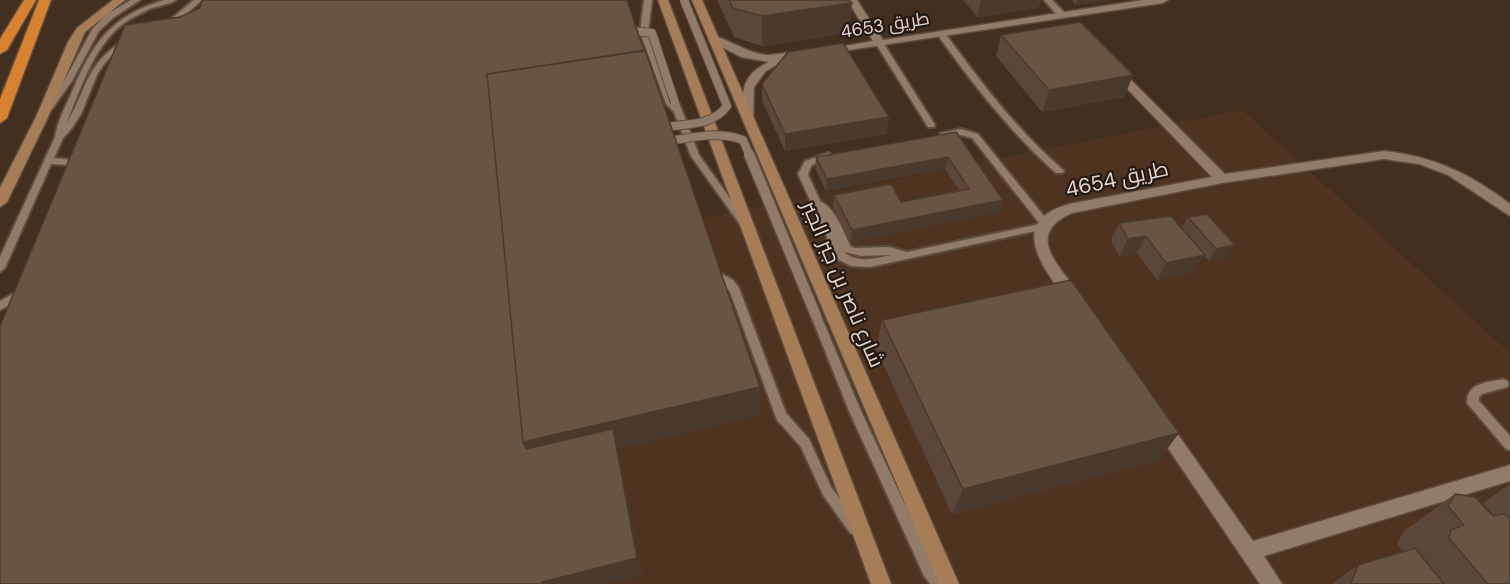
<svg xmlns="http://www.w3.org/2000/svg" width="1510" height="584" viewBox="0 0 1510 584" font-family="'DM Sans',Cairo,sans-serif">
	<style>
		.built { fill: #4e3420 }
		.lines { fill: none; stroke-linecap: round; stroke-linejoin: round }
		.service-casing { stroke: #5d4c3e; stroke-width: 4 }
		.minor-casing { stroke: #5d4c3e; stroke-width: 3 }
		.secondary-casing { stroke: #5d4c3e; stroke-width: 3 }
		.motorway-casing { stroke: #5d4c3e; stroke-width: 3 }
		.service { fill: #927b69; fill-rule: evenodd }
		.minor { fill: #927b69; fill-rule: evenodd }
		.secondary { fill: #a77d58; fill-rule: evenodd }
		.motorway { fill: #d78131; fill-rule: evenodd }
		.service-bridge-far1-casing { stroke: #5d4c3e; stroke-width: 10; stroke-linecap: butt }
		.service-bridge-casing { stroke: #5d4c3e; stroke-width: 13; stroke-linecap: butt }
		.service-bridge-far1 { stroke: #927b69; stroke-width: 8 }
		.service-bridge { stroke: #927b69; stroke-width: 10 }
		.wall { fill: #5a4739 }
		.shaded-wall { fill: #4a3a2e }
		.building { fill: #695342; stroke: #4a3a2e; stroke-width: 1.5 }
		.labels { text-anchor: middle; stroke-width: 4.5; stroke-linejoin: round; paint-order: stroke }
		.far-street-label { font-size: 18px; fill: #e3d6cc; stroke: #231912 }
		.street-label { font-size: 21px; fill: #e3d6cc; stroke: #231912 }
	</style>
	<rect width="100%" height="100%" fill="#432f1f"/>
	<path class="built" d="M1242,110l268,243v231h-1510v-226z"/>
	<g class="lines">
		<defs>
			<path id="service" d="M131,0h9l-27,18 -14,13 -27,50 -20,28h-6l-1,-2 19,-26 29,-53 14,-14z
				M164,0h12c-8,5 -18,6 -27,9 -5,3 -11,6 -17,9 -37,21 -50,69 -66,106 22,-36 18,-58 58,-84h3l4,2 -17,11 -10,11 -7,11 -16,39 -9,14 -9,10 -9,20 20,2 5,6 -4,8 -3,1 -3,-1 -1,-9 -17,-1 -46,104 -5,4v-15l55,-120c2,-15 10,-29 16,-43 21,-50 39,-78 93,-94z
				M194,0h8l-30,27h-6v-4z
				M644,0h8l-4,32 25,69 6,2 20,52 48,67 2,2 -2,2h-6l-50,-70 -17,-44 -8,-8 -26,-72z
				M1044,0h8l13,13v4h-6z
				M938,32h6c36,49 72,97 118,137l2,2 -2,2h-6c-46,-41 -83,-89 -119,-139z
				M877,42h3l4,2 51,81 -1,2h-6l-52,-83z
				M961,129l17,5 70,87 2,2 -5,6 -175,38 -19,-1 -14,-7 -39,-85 7,-13 23,-8 3,1 1,2 -1,2 -19,7 -4,9 12,27c16,8 23,30 31,46l4,1 34,-1 18,5 133,-28 -68,-86 -11,-3 -17,3 -4,-3 1,-2zM844,252l17,4 31,-1c-16,3 -35,9 -48,-3z
				M713,269l20,11 6,8 47,125 23,26 22,48 29,38 2,4 -2,4 -5,2 -5,-2 -27,-38 -22,-48 -24,-27 -47,-128 -5,-6 -16,-10 -1,-3z
				M20,290l4,1 1,3 -1,3 -24,13v-9z
				M816,312l4,1 1,3 40,95 73,155 11,18h-15l-6,-8 -75,-165 -38,-95 1,-3z
				M1503,379l4,2 2,3 -2,3 -25,7 -3,3v4l31,35v14l-4,-1 -39,-46c0,-21 20,-20 36,-24z"/>
			<path id="minor" d="M847,0h10l26,40 260,-40h25l-5,3 -341,51v-4l51,-9z
				M714,36c19,5 32,17 53,19 11,0 32,-6 41,1l-6,3 -18,2 -18,10 -12,16 -1,37h-8l-2,-3c-1,-28 -3,-46 26,-59l-28,-5 -31,-16 -1,-2z
				M1115,67l4,1 106,106 159,-23c49,5 87,23 126,53v12l-62,-41 -29,-11 -35,-5 -162,24 -150,30c-51,23 -9,54 9,85l-3,4h-10c-25,-34 -62,-80 1,-98l143,-27 -101,-105 -2,-2z
				M1161,417l6,2 86,122 257,-76v16l-246,75 18,28h-22l-105,-155 -3,-5 3,-5z"/>
			<path id="secondary" d="M113,0h12l-40,32 -37,85 -41,85 -7,5v-19l36,-71 32,-75 9,-14z
				M658,0h10l223,584h-20z
				M692,0h10l257,584h-20z"/>
			<path id="motorway" d="M24,0h12l-29,50 -7,4v-15z
				M39,0h12l-44,118 -7,5v-24z"/>
		</defs>
		<use href="#service" class="service-casing"/>
		<use href="#minor" class="minor-casing"/>
		<use href="#secondary" class="secondary-casing"/>
		<use href="#motorway" class="motorway-casing"/>
		<use href="#service" class="service"/>
		<use href="#minor" class="minor"/>
		<use href="#secondary" class="secondary"/>
		<use href="#motorway" class="motorway"/>
		<defs>
			<path id="service-bridge-far1" d="M633,31l19,2 23,70
				M664,127c22,-3 49,-1 63,-21l-43,-106
				M669,141c25,-4 49,-10 74,-1l7,16"/>
			<path id="service-bridge" d="M749,154l67,162"/>
		</defs>
		<use href="#service-bridge-far1" class="service-bridge-far1-casing"/>
		<use href="#service-bridge" class="service-bridge-casing"/>
		<use href="#service-bridge-far1" class="service-bridge-far1"/>
		<use href="#service-bridge" class="service-bridge"/>
	</g>
	<path class="wall" d="M717,0h132v33l-87,13 -28,-9z
		M963,0h78l-3,8 -61,9z
		M1071,0h42l-37,5z
		M1001,35l132,40 -9,22 -82,15 -46,-56z
		M762,84l127,33 -3,17 -101,17 -23,-50z
		M956,132l47,68 -4,12 -149,30 -17,-35 1,-12 67,7 58,-12 -14,-21 -119,22 -11,-22 1,-12z
		M1188,217l39,40 -18,4 -5,-5 -10,16 -37,8 -20,-27 -18,3 -8,-16 8,-17 62,5z
		M882,320l277,140 -207,54 -76,-165z
		M1510,484v100h-178l26,-19 45,-13 -6,-9 7,-12 51,-37 38,22h1l-11,-13z"/>
	<path class="shaded-wall" d="M981,0h60l-3,8 -61,9z
		M1077,0h36l-37,5z
		M852,3l-3,30 -87,13v-30z
		M1133,75l-9,22 -82,15 7,-22z
		M889,117l-3,17 -101,17v-17z
		M948,157l-3,12 -119,22 1,-12z
		M1003,200l-4,12 -149,30 2,-12z
		M1146,236l-9,17 -18,3 9,-17z
		M1235,245l-8,12 -18,4 7,-12z
		M1205,255l-11,17 -37,8 9,-17z
		M760,387v28l-142,34 24,126 -35,9h-65l-8,-116 -11,-26z
		M1179,433l-20,27 -207,54 11,-25z"/>
	<path class="building" d="M202,0h425l17,51 -157,23 36,368 3,7 87,-20 24,129 -95,24v2h-542v-258l125,-301 55,-8 20,-9z
		M729,0h120l3,3 -90,13 -29,-8z
		M1080,22l53,53 -84,15 -48,-55z
		M843,43l46,74 -104,17 -23,-50 26,-32z
		M645,50l115,337 -237,55 -36,-368z
		M956,132l47,68 -151,30 -18,-35 57,-11 10,18 68,-13 -21,-32 -121,22 -11,-22z
		M1207,214l28,31 -19,4 -28,-32z
		M1171,216l34,39 -39,8 -20,-27 -18,3 -9,-16z
		M1071,280l108,153 -216,56 -81,-169z
		M1455,494l20,3 18,19 10,-2 7,3v67h-22l-39,-46 2,-8 13,-5 -16,-19z
		M1415,548l29,36h-93l7,-19z"/>
	<g class="labels">
		<g class="far-street-label">
			<text transform="translate(885 25) rotate(-9)" y="6">طريق 4653</text>
		</g>
		<g class="street-label">
			<text transform="translate(1117 179) rotate(-12)" y="7">طريق 4654</text>
			<text transform="translate(843 284) rotate(67)" y="7">شارع ناصر بن جبر الجبر</text>
		</g>
	</g>
</svg>
